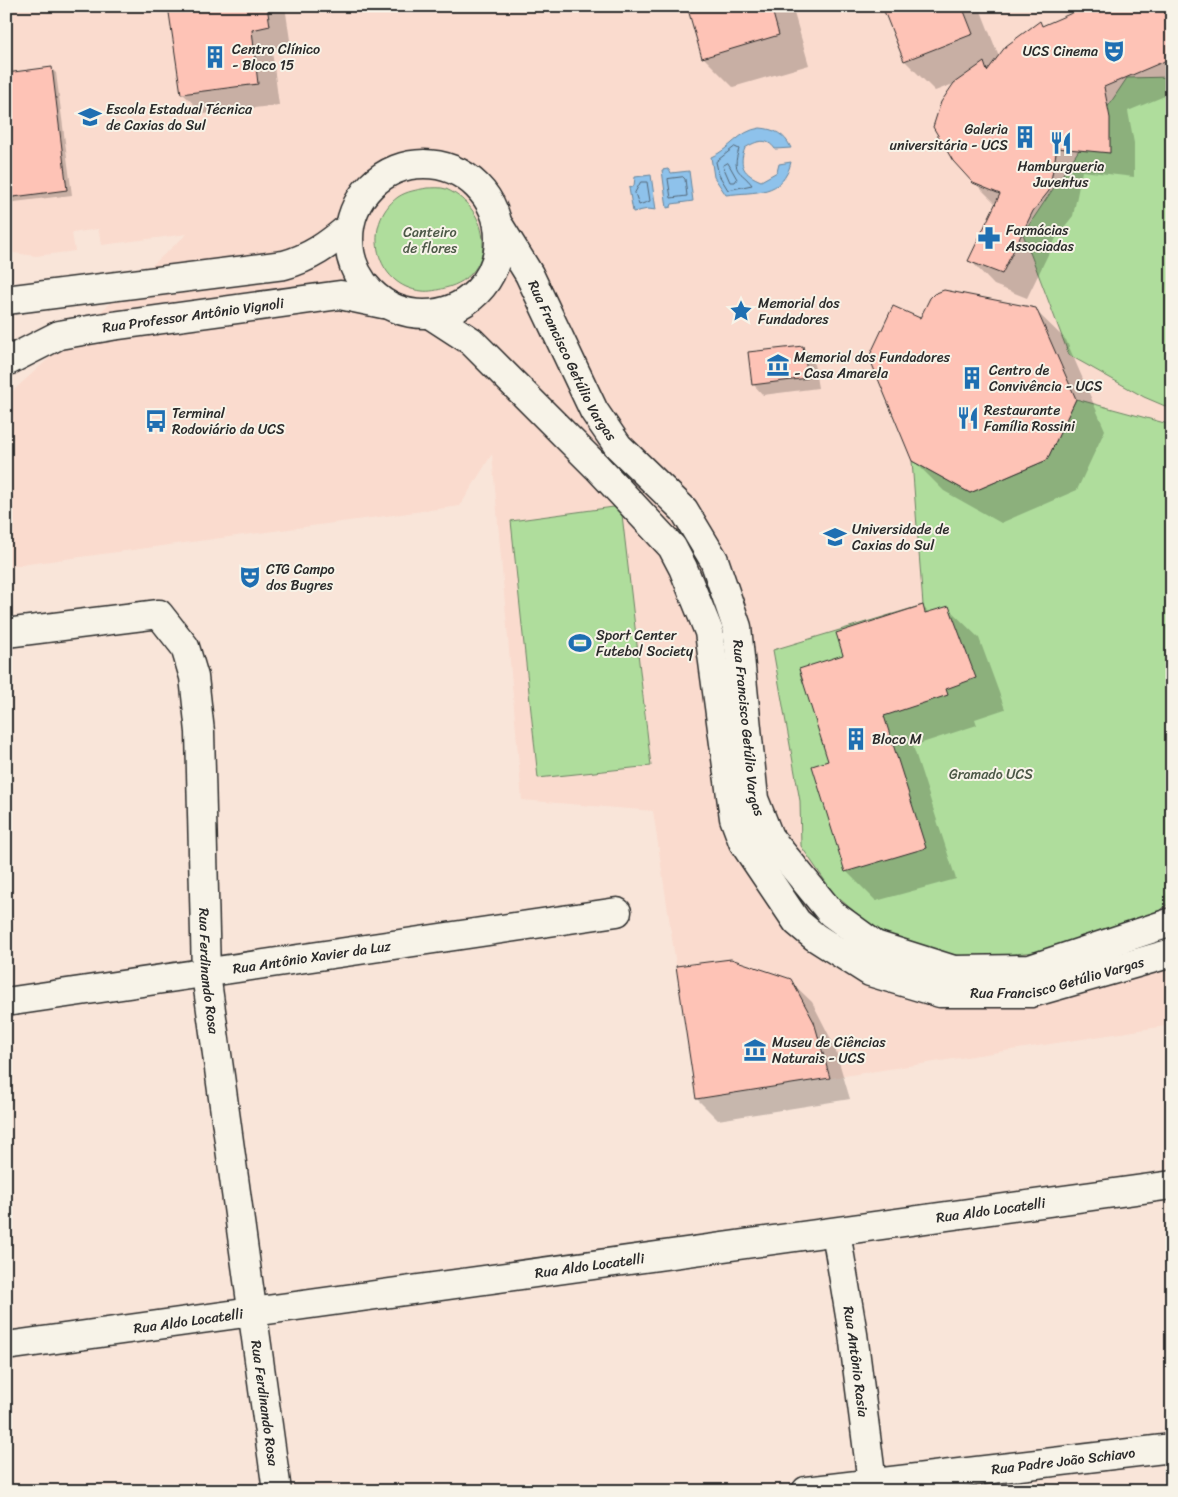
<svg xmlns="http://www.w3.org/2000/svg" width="1178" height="1497" viewBox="0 0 1178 1497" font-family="Sriracha,sans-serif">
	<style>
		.built { fill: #fadbce }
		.green { fill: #afdd9c; stroke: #6d8464 }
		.water { fill: #8ec2eb; stroke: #66869e }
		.shadow { fill: #0003 }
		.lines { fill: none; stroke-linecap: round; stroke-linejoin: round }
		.shore { stroke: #536778; stroke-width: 1 }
		.building { fill: #fec3b6; stroke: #2b2b2b }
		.street-casing { stroke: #2b2b2b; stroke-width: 31 }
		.street { stroke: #f7f3e8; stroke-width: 28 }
		.labels { text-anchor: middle; stroke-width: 4; stroke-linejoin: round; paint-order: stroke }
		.poi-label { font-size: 14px; fill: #2b2b2b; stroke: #f7f3e8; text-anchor: start }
		.park-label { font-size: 14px; fill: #4c5847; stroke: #f7f3e8 }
		.street-label { font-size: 14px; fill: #2b2b2b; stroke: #f7f3e8 }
	</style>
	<rect width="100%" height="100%" fill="#f9e5d9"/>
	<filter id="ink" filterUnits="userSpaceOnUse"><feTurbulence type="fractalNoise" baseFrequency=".02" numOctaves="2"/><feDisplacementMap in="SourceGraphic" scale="10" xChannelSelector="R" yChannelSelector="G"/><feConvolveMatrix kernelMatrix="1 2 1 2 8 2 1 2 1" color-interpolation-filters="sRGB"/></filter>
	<g filter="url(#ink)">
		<path class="built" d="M6,6h1166v1019l-476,74 -43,-288 -131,-11 -30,-346 -32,52 -454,61v-170l181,-163 -85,11 -4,-16 -26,4 3,18 -39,5 -30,-4z"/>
		<path class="green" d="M1172,77v332l-28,-12 -75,-42 -46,-121 104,-156z
			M427,188c6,0 14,-1 19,1 46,20 53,86 -1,99 -7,2 -16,4 -23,3 -47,-4 -61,-67 -24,-94 9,-6 19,-7 29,-9z
			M1076,399l96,26v476l-22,17 -97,32 -75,8 -64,-9 -44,-24 -36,-31 -33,-48 -1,-45 -27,-151 150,-45 -11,-144 58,32 77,-33z
			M621,506l30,260 -113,12 -27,-257z"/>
		<path class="water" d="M760,128c14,1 25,6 31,20l-16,1c-8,-12 -19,-8 -30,-1 -7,18 -1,26 16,33l16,-9 2,-8 12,-2c-8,35 -36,29 -65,33l-12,-18 -3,-20c20,-8 27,-26 49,-29z
			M668,169l3,4 18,-2 4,30 -21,3 -1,3 -4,1 -5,-38z
			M651,175l5,35 -8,-1 -15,3 -4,-24 5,-2 1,-9z"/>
		<path class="shadow" d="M169,6h116l6,41 -19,4 7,54 -75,9 -22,-21z
			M689,6h103l17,59 -76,22 -30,-30z
			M883,6h96l20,51 41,-34 4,4 128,-21v87l-44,18 6,32v34l-52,-6 -9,45 -16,20 -30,62 -33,-13 -24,-25 26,-56 -22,-22 -18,-99 -21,8 -30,-30z
			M51,68l5,5 16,122 -66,8v-129z
			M1035,310l31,30 39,90 -28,60 -76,33 -57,-32 -31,-31 8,-140z
			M802,347l11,11 5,30 -55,7 -10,-11z
			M923,607l6,6 19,-5 31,30 26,71 -30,10 2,6 -64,21 43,133 -80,22 -30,-30 -17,-109 16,-106z
			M790,981l22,21 22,43 16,54 -132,21 -21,-21z"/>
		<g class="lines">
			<path class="shore" d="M735,147l4,2c-8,25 2,21 13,36l-24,5 -9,-15 -3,-13z
				M728,163l9,16 -2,3h-5l-7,-16z
				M683,177l2,2 2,17 -16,2 -3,-19z
				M641,182h6l3,19 -11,4 -4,-12z"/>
		</g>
		<path class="building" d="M168,6h99l3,20 -18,4 6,54 -77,10z
			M687,6h84l8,29 -77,23z
			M882,6h80l11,28 -69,27z
			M1088,6h84v52l-68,29 6,31v35l-53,-5 -8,43 -16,20 -31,63 -34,-13 32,-67 -27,-11 -20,-22 -20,-34 8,-25 13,-19 30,-21 3,9 19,-25 34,-25 2,5z
			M52,67l15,123 -61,8v-125z
			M944,290l92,18 40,91 -29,61 -77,33 -58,-32 -43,-104 24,-51 27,12 10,-20 4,-4z
			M803,346l5,32 -56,7 -4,-33z
			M923,605l2,8 24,-7 27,72 -30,11 2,6 -64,21 42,132 -81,24 -33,-106 16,-5 -29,-92 44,-14 -7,-22z
			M731,959l60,20 23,43 16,56 -134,21 -20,-133z"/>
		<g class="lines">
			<defs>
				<g id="street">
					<circle cx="424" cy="239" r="75"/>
					<path id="s1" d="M500,227l29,47 65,137 24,35 66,64 30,50 23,67 17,172 15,38 62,76 44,32 79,25 76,-1 142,-47"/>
					<path d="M6,300l278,-35c26,-7 44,-20 64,-37"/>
					<path id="s2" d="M431,315l40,26 126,126 75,80 11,21 26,64 25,186 9,24 54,80 18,15 55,35 70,21h91l141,-40"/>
					<path id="s3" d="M6,362l53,-27 53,-9 228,-31 43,9"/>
					<path id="s4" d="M6,633l153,-19 26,33 9,30 6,55 6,242 71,517"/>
					<path id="s5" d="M6,1002l611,-90"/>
					<path id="s6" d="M836,1232l17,102 20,157"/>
					<path id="s7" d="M6,1346l1166,-161"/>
					<path id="s8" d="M806,1491l366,-43"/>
				</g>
			</defs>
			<use href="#street" class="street-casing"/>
			<use href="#street" class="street"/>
		</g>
	</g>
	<defs>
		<symbol id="theatre-bare" viewBox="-9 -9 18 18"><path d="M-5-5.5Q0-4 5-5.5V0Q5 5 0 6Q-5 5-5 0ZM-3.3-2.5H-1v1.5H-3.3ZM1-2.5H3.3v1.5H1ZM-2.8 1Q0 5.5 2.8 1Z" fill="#1f6fb2" stroke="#f7f3e8" stroke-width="2.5" paint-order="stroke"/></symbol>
		<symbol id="building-bare" viewBox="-9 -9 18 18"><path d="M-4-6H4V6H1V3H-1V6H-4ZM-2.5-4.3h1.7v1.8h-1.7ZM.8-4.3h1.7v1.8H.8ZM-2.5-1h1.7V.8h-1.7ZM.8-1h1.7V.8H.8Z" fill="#1f6fb2" stroke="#f7f3e8" stroke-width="2.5" paint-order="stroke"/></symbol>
		<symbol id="university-bare" viewBox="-9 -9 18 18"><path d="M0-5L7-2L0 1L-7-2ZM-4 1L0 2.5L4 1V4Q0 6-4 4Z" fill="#1f6fb2" stroke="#f7f3e8" stroke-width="2.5" paint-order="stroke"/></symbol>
		<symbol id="restaurant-bare" viewBox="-9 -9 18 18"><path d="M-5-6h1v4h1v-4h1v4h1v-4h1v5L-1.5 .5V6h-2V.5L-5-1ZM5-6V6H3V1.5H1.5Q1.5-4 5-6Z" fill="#1f6fb2" stroke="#f7f3e8" stroke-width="2.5" paint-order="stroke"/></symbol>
		<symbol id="pharmacy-bare" viewBox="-9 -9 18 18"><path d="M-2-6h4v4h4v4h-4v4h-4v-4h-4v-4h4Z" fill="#1f6fb2" stroke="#f7f3e8" stroke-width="2.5" paint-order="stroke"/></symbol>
		<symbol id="sight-bare" viewBox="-9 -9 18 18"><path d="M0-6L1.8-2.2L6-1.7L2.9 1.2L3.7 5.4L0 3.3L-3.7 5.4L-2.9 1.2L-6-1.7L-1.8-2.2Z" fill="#1f6fb2" stroke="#f7f3e8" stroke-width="2.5" paint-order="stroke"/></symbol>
		<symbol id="museum-bare" viewBox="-9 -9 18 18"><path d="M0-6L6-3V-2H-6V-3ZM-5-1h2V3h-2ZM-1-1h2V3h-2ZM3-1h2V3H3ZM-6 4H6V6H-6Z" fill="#1f6fb2" stroke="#f7f3e8" stroke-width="2.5" paint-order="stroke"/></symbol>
		<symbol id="bus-bare" viewBox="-9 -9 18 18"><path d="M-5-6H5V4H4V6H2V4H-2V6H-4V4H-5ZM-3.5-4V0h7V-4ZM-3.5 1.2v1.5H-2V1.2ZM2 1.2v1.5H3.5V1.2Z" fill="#1f6fb2" stroke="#f7f3e8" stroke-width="2.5" paint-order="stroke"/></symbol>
		<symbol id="stadium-bare" viewBox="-9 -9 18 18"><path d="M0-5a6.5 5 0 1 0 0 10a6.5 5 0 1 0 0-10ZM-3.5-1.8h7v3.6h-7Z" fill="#1f6fb2" stroke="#f7f3e8" stroke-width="2.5" paint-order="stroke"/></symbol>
	</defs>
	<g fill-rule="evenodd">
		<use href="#theatre-bare" x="1098" y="35" width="32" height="32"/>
		<use href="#building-bare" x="199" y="41" width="32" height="32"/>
		<use href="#university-bare" x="74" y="101" width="32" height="32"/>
		<use href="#building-bare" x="1009" y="121" width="32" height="32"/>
		<use href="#restaurant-bare" x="1045" y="127" width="32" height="32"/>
		<use href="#pharmacy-bare" x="973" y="222" width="32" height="32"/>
		<use href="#sight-bare" x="725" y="295" width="32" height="32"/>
		<use href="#museum-bare" x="762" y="349" width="32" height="32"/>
		<use href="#building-bare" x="956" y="362" width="32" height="32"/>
		<use href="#restaurant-bare" x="952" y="402" width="32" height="32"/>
		<use href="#bus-bare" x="140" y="405" width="32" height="32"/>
		<use href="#university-bare" x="819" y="521" width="32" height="32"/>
		<use href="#theatre-bare" x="234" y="561" width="32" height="32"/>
		<use href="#stadium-bare" x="564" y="627" width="32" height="32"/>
		<use href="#building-bare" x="840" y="723" width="32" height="32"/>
		<use href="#museum-bare" x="739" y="1034" width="32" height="32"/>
	</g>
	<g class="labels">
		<g class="poi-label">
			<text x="232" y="54">Centro Clínico<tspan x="232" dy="16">- Bloco 15</tspan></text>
			<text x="1098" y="56" text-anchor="end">UCS Cinema</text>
			<text x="106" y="114">Escola Estadual Técnica<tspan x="106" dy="16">de Caxias do Sul</tspan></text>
			<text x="1008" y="134" text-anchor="end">Galeria<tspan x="1008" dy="16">universitária - UCS</tspan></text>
			<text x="1061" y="171" text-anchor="middle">Hamburgueria<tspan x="1061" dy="16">Juventus</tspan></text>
			<text x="1006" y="235">Farmácias<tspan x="1006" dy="16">Associadas</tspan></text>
			<text x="758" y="308">Memorial dos<tspan x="758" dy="16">Fundadores</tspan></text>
			<text x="794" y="362">Memorial dos Fundadores<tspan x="794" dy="16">- Casa Amarela</tspan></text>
			<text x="989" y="375">Centro de<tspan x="989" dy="16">Convivência - UCS</tspan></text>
			<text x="984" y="415">Restaurante<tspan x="984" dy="16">Família Rossini</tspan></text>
			<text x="172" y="418">Terminal<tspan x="172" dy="16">Rodoviário da UCS</tspan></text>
			<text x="852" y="534">Universidade de<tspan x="852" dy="16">Caxias do Sul</tspan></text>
			<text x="266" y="574">CTG Campo<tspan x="266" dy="16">dos Bugres</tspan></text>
			<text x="596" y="640">Sport Center<tspan x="596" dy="16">Futebol Society</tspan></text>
			<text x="872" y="744">Bloco M</text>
			<text x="772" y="1047">Museu de Ciências<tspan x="772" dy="16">Naturais - UCS</tspan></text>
		</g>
		<g class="park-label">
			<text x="430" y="237">Canteiro<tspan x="430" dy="16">de flores</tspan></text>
			<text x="991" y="779">Gramado UCS</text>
		</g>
		<g class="street-label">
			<text dy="5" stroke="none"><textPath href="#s3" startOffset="195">Rua Professor Antônio Vignoli</textPath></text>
			<text dy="5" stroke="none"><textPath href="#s1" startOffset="152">Rua Francisco Getúlio Vargas</textPath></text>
			<text dy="5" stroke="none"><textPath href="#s1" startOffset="572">Rua Francisco Getúlio Vargas</textPath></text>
			<text dy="5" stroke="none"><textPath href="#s5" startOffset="309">Rua Antônio Xavier da Luz</textPath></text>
			<text dy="5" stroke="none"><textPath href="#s4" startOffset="522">Rua Ferdinando Rosa</textPath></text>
			<text dy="5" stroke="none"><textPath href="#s2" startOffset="1019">Rua Francisco Getúlio Vargas</textPath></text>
			<text dy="5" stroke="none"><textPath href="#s7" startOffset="994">Rua Aldo Locatelli</textPath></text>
			<text dy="5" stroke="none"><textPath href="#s7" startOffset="589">Rua Aldo Locatelli</textPath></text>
			<text dy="5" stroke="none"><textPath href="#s7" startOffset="184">Rua Aldo Locatelli</textPath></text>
			<text dy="5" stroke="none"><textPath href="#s6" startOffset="131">Rua Antônio Rasia</textPath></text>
			<text dy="5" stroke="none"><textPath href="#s4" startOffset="958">Rua Ferdinando Rosa</textPath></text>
			<text dy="5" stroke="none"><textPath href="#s8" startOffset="259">Rua Padre João Schiavo</textPath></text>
		</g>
	</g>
	<rect width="1178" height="1497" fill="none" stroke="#f7f3e8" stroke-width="25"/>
	<rect x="12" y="12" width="1153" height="1472" fill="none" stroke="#2b2b2b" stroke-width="2" filter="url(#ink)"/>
</svg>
